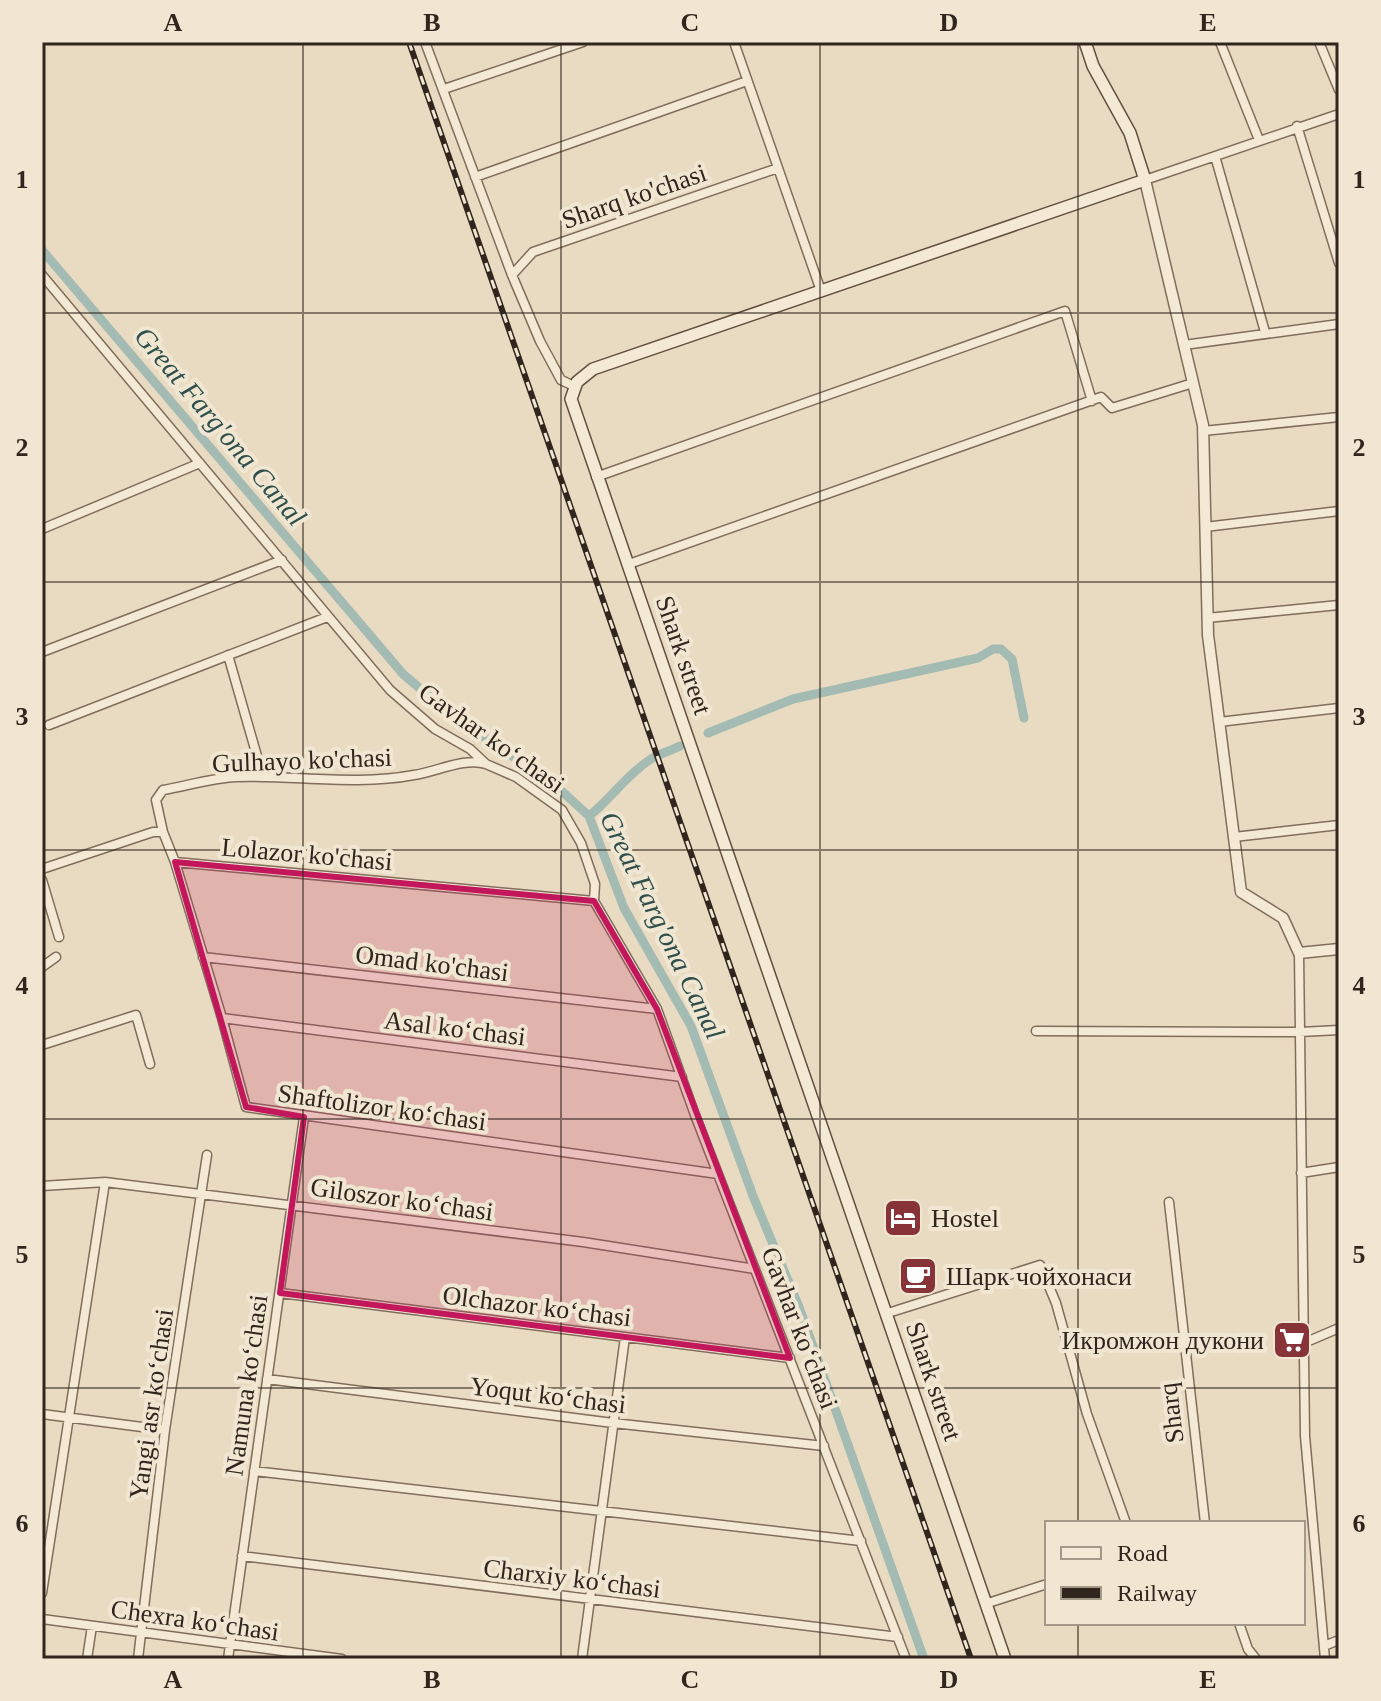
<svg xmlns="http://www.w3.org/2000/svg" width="1381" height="1701" viewBox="0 0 1381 1701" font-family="'Times New Roman',serif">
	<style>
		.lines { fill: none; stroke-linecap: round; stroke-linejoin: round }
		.canal { stroke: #a4bbb3; stroke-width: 9 }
		.minor-casing { stroke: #806d5c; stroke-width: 11 }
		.tertiary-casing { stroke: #806d5c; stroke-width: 13 }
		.secondary-casing { stroke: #624f3f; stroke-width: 14 }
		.minor { stroke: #f4e9d4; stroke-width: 8 }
		.tertiary { stroke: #f4e9d4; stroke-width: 10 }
		.secondary { stroke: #f4e9d4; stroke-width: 11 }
		.rail-casing { stroke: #31261e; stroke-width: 6 }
		.rail { stroke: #f0e6d1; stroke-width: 3; stroke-dasharray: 9; stroke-linecap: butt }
		.marked { fill: #c2185b; fill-opacity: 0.2; stroke: #c2185b; stroke-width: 6; stroke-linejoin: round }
		.grid { fill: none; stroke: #31261e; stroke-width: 2; stroke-opacity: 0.55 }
		.labels { text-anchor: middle; stroke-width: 8; stroke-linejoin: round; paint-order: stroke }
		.street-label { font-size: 26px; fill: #31261e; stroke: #f0e6d1 }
		.poi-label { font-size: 26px; fill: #31261e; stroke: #f0e6d1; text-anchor: start }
		.water-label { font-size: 28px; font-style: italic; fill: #2f4f4c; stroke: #f0e6d1 }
		.neatline { fill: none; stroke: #31261e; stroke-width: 3 }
		.grid-label { font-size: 26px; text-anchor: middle; font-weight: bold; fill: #31261e }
	</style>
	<rect width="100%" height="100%" fill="#e8dbc2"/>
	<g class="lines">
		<path class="canal" d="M42,250l361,424 48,41 104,70 34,31 35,92 67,118 62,170 46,111 125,352
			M708,733l85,-34 185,-41 15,-9h8l11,10 12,59
			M589,816c22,-17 38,-42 62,-57 9,-6 20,-8 29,-13"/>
		<defs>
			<path id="minor" d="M425,42l87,233 28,66 21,39 13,6
				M734,42l87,249
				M1220,42l39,98
				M1319,42l20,48
				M444,89l139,-47
				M1297,126l42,137
				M1215,156l50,176
				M475,177l272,-96
				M1145,180l194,-66
				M42,275l348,415 45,39 35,20 16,15 30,13 46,33 19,33 14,41 -1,17 63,108 38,106 211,544
				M512,275l21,-23 245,-84
				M1184,345l155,-21
				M1203,431l136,-14
				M596,477l469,-166 27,90
				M1205,527l134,-16
				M42,529l158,-66
				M629,564l472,-167 11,11 81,-25
				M1207,618l132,-13
				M42,652l240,-92
				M228,655l35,122
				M1219,722l120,-14
				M49,725l278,-108
				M163,832l-7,-32 7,-10c23,-4 49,-12 73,-13 58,-2 120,9 178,-2 22,-3 51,-18 72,-11
				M1234,837l105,-12
				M175,862l47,156 24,89 472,67
				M42,869l111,-37h10l12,30 419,39
				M42,880l17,57
				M1299,953l6,483 20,223
				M203,957l454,52
				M42,967l14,-10
				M222,1018l460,59
				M1036,1031l264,1 39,-2
				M42,1045l94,-30 14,49
				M1301,1173l38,-6
				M42,1186l63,-4 478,60 172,27
				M1169,1202l36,321
				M280,1293l510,65
				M888,1313l152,-48 16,38 31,111 39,109
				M1304,1343l35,-15
				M267,1379l346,44 211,23
				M42,1414l123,16
				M254,1471l607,70
				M242,1556l656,81
				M42,1593l63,-411
				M985,1604l62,-20
				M42,1619l300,40
				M1239,1623l9,26 8,10
				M1324,1646l15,-6
				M87,1659l5,-33
				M138,1659l27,-229 42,-275
				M228,1659l76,-542
				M582,1659l43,-322"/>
			<path id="tertiary" d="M1145,180l58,245 5,210 33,257 42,26 16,35 40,-4"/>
			<path id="secondary" d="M1005,1659l-434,-1260 6,-17 16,-13 552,-189 -15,-47 -37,-67 -8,-24"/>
		</defs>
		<use href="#minor" class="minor-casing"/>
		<use href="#tertiary" class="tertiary-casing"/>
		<use href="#secondary" class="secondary-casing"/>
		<use href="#minor" class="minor"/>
		<use href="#tertiary" class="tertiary"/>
		<use href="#secondary" class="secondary"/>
		<defs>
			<path id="rail" d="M409,42l562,1617"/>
		</defs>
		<use href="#rail" class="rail-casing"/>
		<use href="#rail" class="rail"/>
	</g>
	<path class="marked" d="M175,862l419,39 63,108 133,349 -510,-65 24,-176 -58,-10z"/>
	<path class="grid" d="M303,42v1617M561,42v1617M820,42v1617M1078,42v1481M42,313h1297M42,582h1297M42,850h1297M42,1119h1297M42,1388h1297M1078,1623v36"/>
	<defs>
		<symbol id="hotel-square" viewBox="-11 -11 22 22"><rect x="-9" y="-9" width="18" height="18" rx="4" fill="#883337" stroke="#f0e6d1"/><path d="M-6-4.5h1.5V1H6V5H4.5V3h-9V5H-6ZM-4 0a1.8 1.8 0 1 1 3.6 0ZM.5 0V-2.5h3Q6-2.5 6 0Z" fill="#fff"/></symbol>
		<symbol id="cafe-square" viewBox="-11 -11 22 22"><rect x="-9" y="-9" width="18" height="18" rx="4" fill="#883337" stroke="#f0e6d1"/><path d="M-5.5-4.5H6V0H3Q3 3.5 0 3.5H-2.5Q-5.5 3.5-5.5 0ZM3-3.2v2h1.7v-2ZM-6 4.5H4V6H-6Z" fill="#fff"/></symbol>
		<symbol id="supermarket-square" viewBox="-11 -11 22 22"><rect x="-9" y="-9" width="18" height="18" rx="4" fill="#883337" stroke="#f0e6d1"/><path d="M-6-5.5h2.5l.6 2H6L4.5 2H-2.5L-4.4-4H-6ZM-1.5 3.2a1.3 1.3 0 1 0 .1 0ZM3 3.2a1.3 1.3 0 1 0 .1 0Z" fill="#fff"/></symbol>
	</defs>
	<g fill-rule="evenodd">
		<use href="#hotel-square" x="881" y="1196" width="44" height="44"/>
		<use href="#cafe-square" x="896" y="1254" width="44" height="44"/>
		<use href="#supermarket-square" x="1270" y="1318" width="44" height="44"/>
	</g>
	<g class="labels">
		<g class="street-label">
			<text transform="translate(634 196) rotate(-19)" y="9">Sharq ko'chasi</text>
			<text transform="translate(684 655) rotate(71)" y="9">Shark street</text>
			<text transform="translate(492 738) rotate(35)" y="9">Gavhar koʻchasi</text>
			<text transform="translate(302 760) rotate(-2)" y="9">Gulhayo ko'chasi</text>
			<text transform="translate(307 854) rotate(5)" y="9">Lolazor ko'chasi</text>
			<text transform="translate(432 963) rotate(7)" y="9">Omad ko'chasi</text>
			<text transform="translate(455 1028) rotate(7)" y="9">Asal koʻchasi</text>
			<text transform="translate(382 1107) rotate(8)" y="9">Shaftolizor koʻchasi</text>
			<text transform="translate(402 1199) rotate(8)" y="9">Giloszor koʻchasi</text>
			<text transform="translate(537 1306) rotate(7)" y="9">Olchazor koʻchasi</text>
			<text transform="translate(800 1328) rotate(69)" y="9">Gavhar koʻchasi</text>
			<text transform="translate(934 1381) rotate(71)" y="9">Shark street</text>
			<text transform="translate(246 1385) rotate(-82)" y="9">Namuna koʻchasi</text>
			<text transform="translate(548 1395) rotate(7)" y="9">Yoqut koʻchasi</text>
			<text transform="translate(151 1404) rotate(-82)" y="9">Yangi asr koʻchasi</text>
			<text transform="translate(1171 1413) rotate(-97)" y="9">Sharq</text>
			<text transform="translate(572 1578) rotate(7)" y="9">Charxiy koʻchasi</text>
			<text transform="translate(195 1620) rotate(8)" y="9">Chexra koʻchasi</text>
		</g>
		<g class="poi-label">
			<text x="931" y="1227">Hostel</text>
			<text x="946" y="1285">Шарк чойхонаси</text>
			<text x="1264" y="1349" text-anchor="end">Икромжон дукони</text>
		</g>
		<g class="water-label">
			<text transform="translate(221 426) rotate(50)" y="10">Great Farg'ona Canal</text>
			<text transform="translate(663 925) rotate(64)" y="10">Great Farg'ona Canal</text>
		</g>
	</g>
	<rect width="1381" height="1701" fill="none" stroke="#f0e6d1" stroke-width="88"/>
	<rect x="1045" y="1521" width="260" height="104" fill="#f0e6d1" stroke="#a49989" stroke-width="2"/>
	<rect x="1061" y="1547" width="40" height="12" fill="#f4e9d4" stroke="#a49989" stroke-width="2"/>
	<text x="1117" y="1561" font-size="24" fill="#31261e">Road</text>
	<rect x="1061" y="1587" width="40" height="12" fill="#31261e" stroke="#a49989" stroke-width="2"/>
	<text x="1117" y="1601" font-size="24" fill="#31261e">Railway</text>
	<rect x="44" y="44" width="1293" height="1613" class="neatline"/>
	<g class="grid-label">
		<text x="173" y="31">A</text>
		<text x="432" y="31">B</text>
		<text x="690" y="31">C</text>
		<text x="949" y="31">D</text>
		<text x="1208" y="31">E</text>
		<text x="22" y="188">1</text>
		<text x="1359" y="188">1</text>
		<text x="22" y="456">2</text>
		<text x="1359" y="456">2</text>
		<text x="22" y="725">3</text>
		<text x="1359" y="725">3</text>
		<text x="22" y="994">4</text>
		<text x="1359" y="994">4</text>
		<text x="22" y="1263">5</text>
		<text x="1359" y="1263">5</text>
		<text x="22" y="1532">6</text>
		<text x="1359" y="1532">6</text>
		<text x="173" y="1688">A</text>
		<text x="432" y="1688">B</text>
		<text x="690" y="1688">C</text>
		<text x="949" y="1688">D</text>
		<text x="1208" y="1688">E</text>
	</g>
</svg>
